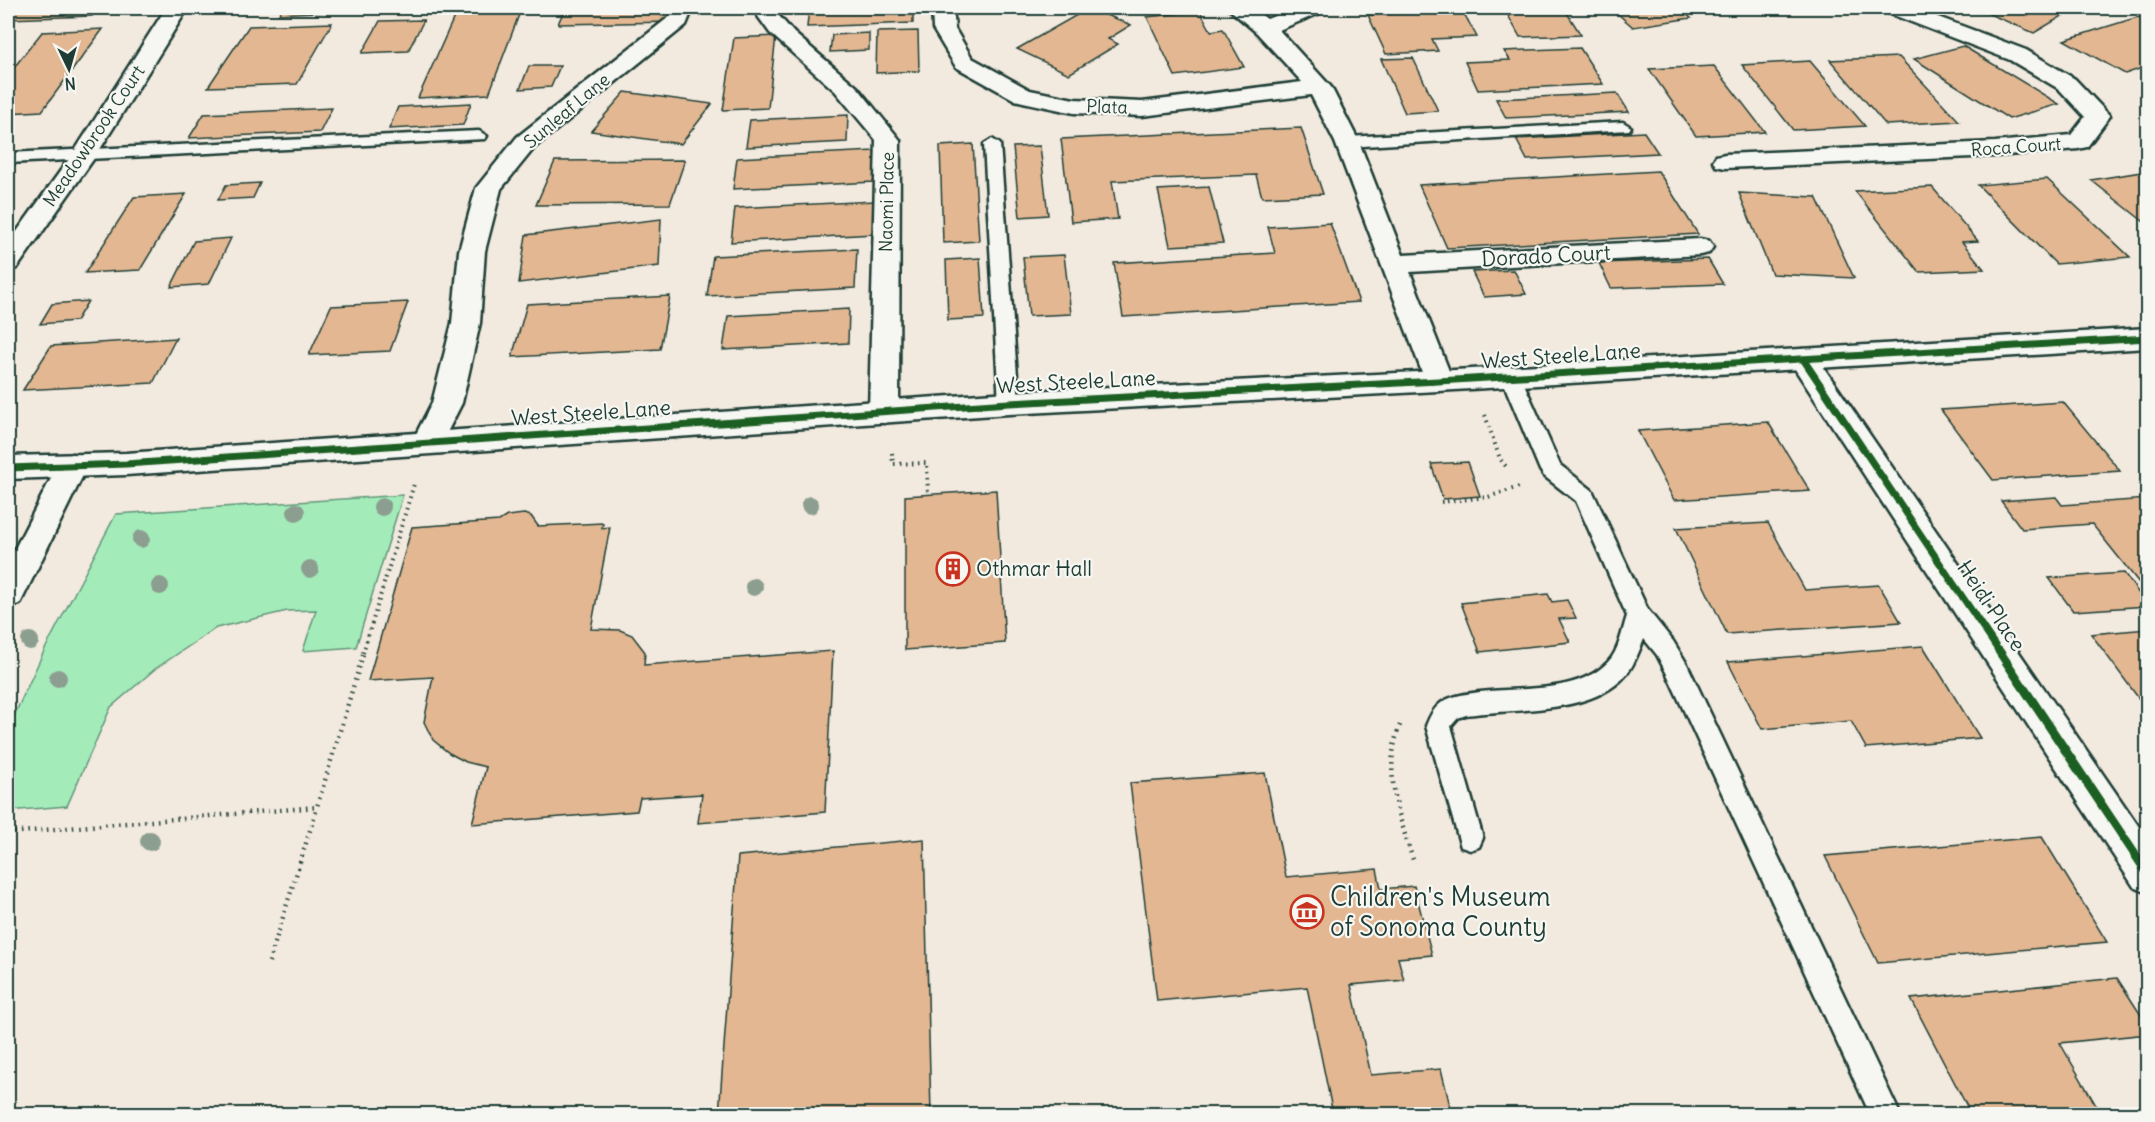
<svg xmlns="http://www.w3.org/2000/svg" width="2155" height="1122" viewBox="0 0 2155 1122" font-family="Delius,sans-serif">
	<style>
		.green { fill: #a3ecba; stroke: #619477; stroke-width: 1.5 }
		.building { fill: #e2b792; stroke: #1f3d34; stroke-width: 1.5 }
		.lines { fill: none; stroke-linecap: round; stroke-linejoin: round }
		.lane-casing { stroke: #1f3d34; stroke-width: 5 }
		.street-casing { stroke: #1f3d34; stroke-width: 5 }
		.secondary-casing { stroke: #1f3d34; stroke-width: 5 }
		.path-far2 { stroke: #1f3d34; stroke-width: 3; stroke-dasharray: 1 3; stroke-linecap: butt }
		.path-far1 { stroke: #1f3d34; stroke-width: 4; stroke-dasharray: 1.5 4.5; stroke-linecap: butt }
		.path { stroke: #1f3d34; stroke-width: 4.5; stroke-dasharray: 1.5 5; stroke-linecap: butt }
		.lane { fill: #f6f6f2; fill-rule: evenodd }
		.street { fill: #f6f6f2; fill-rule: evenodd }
		.secondary { fill: #f6f6f2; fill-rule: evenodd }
		.cycleway-far1-casing { stroke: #f6f6f2; stroke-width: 10 }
		.cycleway-casing { stroke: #f6f6f2; stroke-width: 13 }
		.cycleway-far1 { stroke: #1b5e20; stroke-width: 7 }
		.cycleway { stroke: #1b5e20; stroke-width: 9 }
		.tree { fill: #8c9e90 }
		.labels { text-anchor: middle; stroke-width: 4.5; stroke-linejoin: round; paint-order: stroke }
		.far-street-label { font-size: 18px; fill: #1f3d34; stroke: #f6f6f2 }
		.street-label { font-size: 21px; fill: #1f3d34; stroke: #f6f6f2 }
		.poi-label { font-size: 21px; fill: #1f3d34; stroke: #f6f6f2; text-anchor: start }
		.near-poi-label { font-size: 26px; fill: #1f3d34; stroke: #f6f6f2; text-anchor: start }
	</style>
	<rect width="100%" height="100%" fill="#f2e9df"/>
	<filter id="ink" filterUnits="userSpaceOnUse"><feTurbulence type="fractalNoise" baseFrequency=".0167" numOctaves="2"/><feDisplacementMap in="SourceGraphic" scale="12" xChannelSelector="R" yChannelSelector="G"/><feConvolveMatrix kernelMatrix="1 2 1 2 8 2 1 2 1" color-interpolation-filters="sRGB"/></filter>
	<g filter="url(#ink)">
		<path class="green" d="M403,495l-47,152 -53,4 13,-41 -29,1 -71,17 -61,41 -44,38 -44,99 -59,5v-82l36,-78 72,-137z"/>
		<path class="building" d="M8,8h91l-7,8 -84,3z
			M282,8h73l-1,2 -75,4z
			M565,8h114l-4,14 -117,2z
			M809,8h104v15l-106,4z
			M1008,8h33l-29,5z
			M1089,8l42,17 -23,14 10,5 -49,30 -52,-25z
			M1504,8h60l17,27 -61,2z
			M1611,8h67l13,10 -58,9z
			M1975,8h101l-42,25z
			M1462,10l15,27 -45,2 6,12 -52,3 -18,-39z
			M1200,11l11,20 12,-2 21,38 -69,9 -28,-59z
			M520,12l-31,82 -71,4 37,-83z
			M2138,17l10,5v44l-23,8 -61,-34z
			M424,20l-16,31 -46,2 18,-32z
			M332,23l-35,61 -89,3 41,-61z
			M103,29l-61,82 -34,2v-38l34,-43z
			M918,31l1,40 -43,2 1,-41z
			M869,33v17l-39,2 2,-17z
			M776,36l-8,72 -45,2 11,-72z
			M1963,46l96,58 -50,15 -95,-60z
			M1580,48l23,36 -125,6 -13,-28 45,-2 -6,-9z
			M1899,57l60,64 -73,4 -56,-65z
			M1413,58l25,53 -33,2 -24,-54z
			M1810,61l55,65 -72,4 -51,-65z
			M529,66h31l-9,21 -31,2z
			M1714,66l51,66 -69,4 -47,-67z
			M625,92l87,12 -31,40 -90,-13z
			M1617,93l12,19 -123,6 -10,-19z
			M471,103l-8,22 -74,4 9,-22z
			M332,108l-12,24 -131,6 15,-24z
			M848,115l-1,27 -101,5 4,-27z
			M1301,128l22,66 -61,3 -6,-22 -144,6 6,38 -47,3 -10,-83z
			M1644,132l14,21 -131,7 -11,-21z
			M973,144l6,97 -36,2 -3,-97z
			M1040,146l8,69 -28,2 -7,-70z
			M875,151l-1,31 -141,7 4,-31z
			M685,160l-15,44 -134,1 19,-44z
			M1658,171l40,63 -251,14 -28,-63z
			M2148,171v54l-57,-45z
			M2047,179l83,78 -74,7 -78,-79z
			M260,183l-7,15 -35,2 8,-15z
			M1209,187l14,56 -53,3 -12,-56z
			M1932,187l46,54 -16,1 22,27 -65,3 -64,-81z
			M1739,193l77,4 38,81 -82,-4z
			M186,194l-46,76 -55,3 49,-76z
			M875,201l-1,33 -143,8 4,-34z
			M661,219l-2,47 -140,17 7,-48z
			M1330,223l29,79 -236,15 -9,-54 161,-10 -7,-26z
			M231,238l-22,46 -38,3 23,-46z
			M857,249l-2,39 -148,8 6,-40z
			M1064,255l7,59 -42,2 -6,-59z
			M980,258l4,60 -36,2 -2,-60z
			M1708,259l15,25 -112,4 -12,-25z
			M1514,270l12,24 -42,3 -12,-25z
			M670,296l-10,53 -148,8 15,-53z
			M88,301l-12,20 -36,3 12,-20z
			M408,302l-18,49 -81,4 22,-49z
			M849,309l-1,34 -125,7 5,-34z
			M176,338l-23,45 -130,7 28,-44z
			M2063,402l57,69 -127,9 -52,-70z
			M1768,422l42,69 -136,9 -36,-69z
			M1468,462l12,34 -37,3 -12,-35z
			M996,490l9,153 -100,7v-154z
			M2056,497l6,8 86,-6v95l-56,-70 -70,5 -21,-28z
			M524,514l7,2 7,10 65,-3 -1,5 8,-1 -19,102 29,1 12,5 13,17 -1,13 189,-14 -8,161 -127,11 4,-29 -62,4 -3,13 -165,13 14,-57 -20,-5 -17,-9 -16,-13 -9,-18 9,-45 -65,4 44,-154 87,-6 8,-5z
			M1768,523l37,67 74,-5 22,37 -174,12 -51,-106z
			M2124,573l24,33 -75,5 -24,-33z
			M1548,594l4,8 15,-2 9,18 -17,1 11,23 -90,10 -19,-49z
			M2148,629v82l-57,-77z
			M1923,646l57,92 -114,10 -15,-27 -89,8 -34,-67z
			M1265,773l21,104 91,-8 4,20 33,-3 18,69 -34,3 6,22 -53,5 20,90 70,-6 11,45h-119l-26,-127 -150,14 -27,-218z
			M2042,837l65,105 -229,21 -53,-107z
			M924,839l7,275h-212l19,-258z
			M2117,978l31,48v8l-88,9 41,71h-130l-60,-115z"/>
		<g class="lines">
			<defs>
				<path id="lane" d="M1623,122l8,5 -2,3 -282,17 -8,-5 8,-5z
					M479,131l8,5 -2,3 -477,24v-10z
					M992,139l8,5 19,259 -3,5 -7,2 -7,-2 -3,-5 -15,-259z
					M1511,370l7,2 3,5 39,88 32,25 56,120 25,31 14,23 213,450h-30l-202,-438 -11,-21 -13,-16c-5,12 -10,27 -19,37 -35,39 -112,32 -159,39l-8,3 -7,8 32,112 -4,9 -9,3 -9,-3 -35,-121c3,-8 7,-17 15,-23 11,-8 26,-9 39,-11 41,-5 97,2 128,-30 11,-11 14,-31 19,-46l-51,-115 -32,-25 -4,-6 -39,-93 3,-5z"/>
				<path id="street" d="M166,8h22l-91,146 -80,114 -9,2v-26l66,-92z
					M673,8h20l-7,17 -151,122 -34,42 -16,62 -5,72 -18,80 -24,47 -11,3 -11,-3 -4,-8 20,-39 20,-80 7,-72 17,-63 41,-51 152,-120z
					M752,8h20l22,25 64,55 42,52 -1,272 -4,8 -11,3 -11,-3 -4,-8 7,-272 -41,-49 -65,-58z
					M932,8h21l2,21 17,29 58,32 44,9 68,3 160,-20 -45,-49 -29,-25h24l15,11 28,-11h27l-2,5 -41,17 52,57 28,55 44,113 297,-16 9,2 4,6 -4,6 -9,2 -290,17 43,109 -5,7 -10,3 -10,-3 -93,-246 -24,-47 -169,21 -68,-3 -51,-11 -8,-2 -59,-33 -23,-38z
					M1886,8h28l112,42 49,29 35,37 -23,31 -9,2 -83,7 -270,12 -9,-2 -3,-5 3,-5 9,-2 270,-12 76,-7 14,-18 -26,-28 -49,-29 -122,-47z
					M1803,349l10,3 335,488v53l-14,-6 -341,-521 -4,-7 4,-7z
					M73,454l11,3 4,8 -68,139 -12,3v-45l54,-105z"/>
				<path id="secondary" d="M2148,328v20l-710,43 -429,23 -883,61 -118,4v-23l118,-3 883,-61 429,-21z"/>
			</defs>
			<use href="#lane" class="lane-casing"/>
			<use href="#street" class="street-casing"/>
			<use href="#secondary" class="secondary-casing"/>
			<path class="path-far2" d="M1141,8h54"/>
			<path class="path-far1" d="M1485,415l15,44 8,10
				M892,453l1,11 34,-1 1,32
				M1441,502l47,-5 31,-10
				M363,653l51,-169"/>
			<path class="path" d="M1400,725c-18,46 -1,90 13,135
				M8,833l309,-26 47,-156
				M269,962l48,-154"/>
			<use href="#lane" class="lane"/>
			<use href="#street" class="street"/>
			<use href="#secondary" class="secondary"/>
			<defs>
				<path id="cycleway-far1" d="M1803,359l197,294
					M8,468l118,-4 883,-61 429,-22 710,-43"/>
				<path id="cycleway" d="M1999,651l149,223"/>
			</defs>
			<use href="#cycleway-far1" class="cycleway-far1-casing"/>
			<use href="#cycleway" class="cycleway-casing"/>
			<use href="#cycleway-far1" class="cycleway-far1"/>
			<use href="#cycleway" class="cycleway"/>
		</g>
		<g class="tree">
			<circle cx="810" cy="505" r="9"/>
			<circle cx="382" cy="507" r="9"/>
			<circle cx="296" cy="512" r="9"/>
			<circle cx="141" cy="539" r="9"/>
			<circle cx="310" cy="569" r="9"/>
			<circle cx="160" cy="586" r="9"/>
			<circle cx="754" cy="587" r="9"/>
			<circle cx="30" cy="641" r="9"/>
			<circle cx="58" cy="678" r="9"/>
			<circle cx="150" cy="841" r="10"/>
		</g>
	</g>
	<defs>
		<symbol id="building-ring" viewBox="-11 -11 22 22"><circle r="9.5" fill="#f6f6f2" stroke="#c8321e" stroke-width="1.5"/><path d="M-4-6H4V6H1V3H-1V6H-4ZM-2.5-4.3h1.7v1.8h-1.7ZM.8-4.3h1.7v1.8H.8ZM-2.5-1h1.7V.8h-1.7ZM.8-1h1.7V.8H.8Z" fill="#c8321e"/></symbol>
		<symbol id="museum-ring" viewBox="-11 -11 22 22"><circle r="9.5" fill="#f6f6f2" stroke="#c8321e" stroke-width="1.5"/><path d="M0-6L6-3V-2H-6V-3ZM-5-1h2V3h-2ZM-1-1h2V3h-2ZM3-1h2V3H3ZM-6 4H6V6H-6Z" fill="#c8321e"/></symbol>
	</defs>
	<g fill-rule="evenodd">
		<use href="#building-ring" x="934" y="550" width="38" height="38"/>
		<use href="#museum-ring" x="1288" y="893" width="38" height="38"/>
	</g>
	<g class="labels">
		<g class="far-street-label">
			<text transform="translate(1107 107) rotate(2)" y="6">Plata</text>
			<text transform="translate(567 111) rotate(-40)" y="6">Sunleaf Lane</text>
			<text transform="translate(94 136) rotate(-56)" y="6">Meadowbrook Court</text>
			<text transform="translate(2016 147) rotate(-4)" y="6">Roca Court</text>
			<text transform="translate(887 202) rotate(-89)" y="6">Naomi Place</text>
		</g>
		<g class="street-label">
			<text transform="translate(1546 256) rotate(-3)" y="7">Dorado Court</text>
			<text transform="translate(1561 356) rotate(-4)" y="7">West Steele Lane</text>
			<text transform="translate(1076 382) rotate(-3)" y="7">West Steele Lane</text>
			<text transform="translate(591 413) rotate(-4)" y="7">West Steele Lane</text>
			<text transform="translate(1991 606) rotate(56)" y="7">Heidi Place</text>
		</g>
		<g class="poi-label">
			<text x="976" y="576">Othmar Hall</text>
		</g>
		<g class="near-poi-label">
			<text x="1330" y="906">Children's Museum<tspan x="1330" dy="30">of Sonoma County</tspan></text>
		</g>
	</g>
	<rect width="2155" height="1122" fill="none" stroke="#f6f6f2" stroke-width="30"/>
	<rect x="15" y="15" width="2125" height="1092" fill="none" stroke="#1f3d34" stroke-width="2" filter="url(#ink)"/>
	<g transform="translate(69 69) rotate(175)" stroke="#f6f6f2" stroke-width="4.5" paint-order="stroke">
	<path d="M0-4.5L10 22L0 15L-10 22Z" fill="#1f3d34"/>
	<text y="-9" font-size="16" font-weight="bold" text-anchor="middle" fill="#1f3d34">N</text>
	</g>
</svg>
